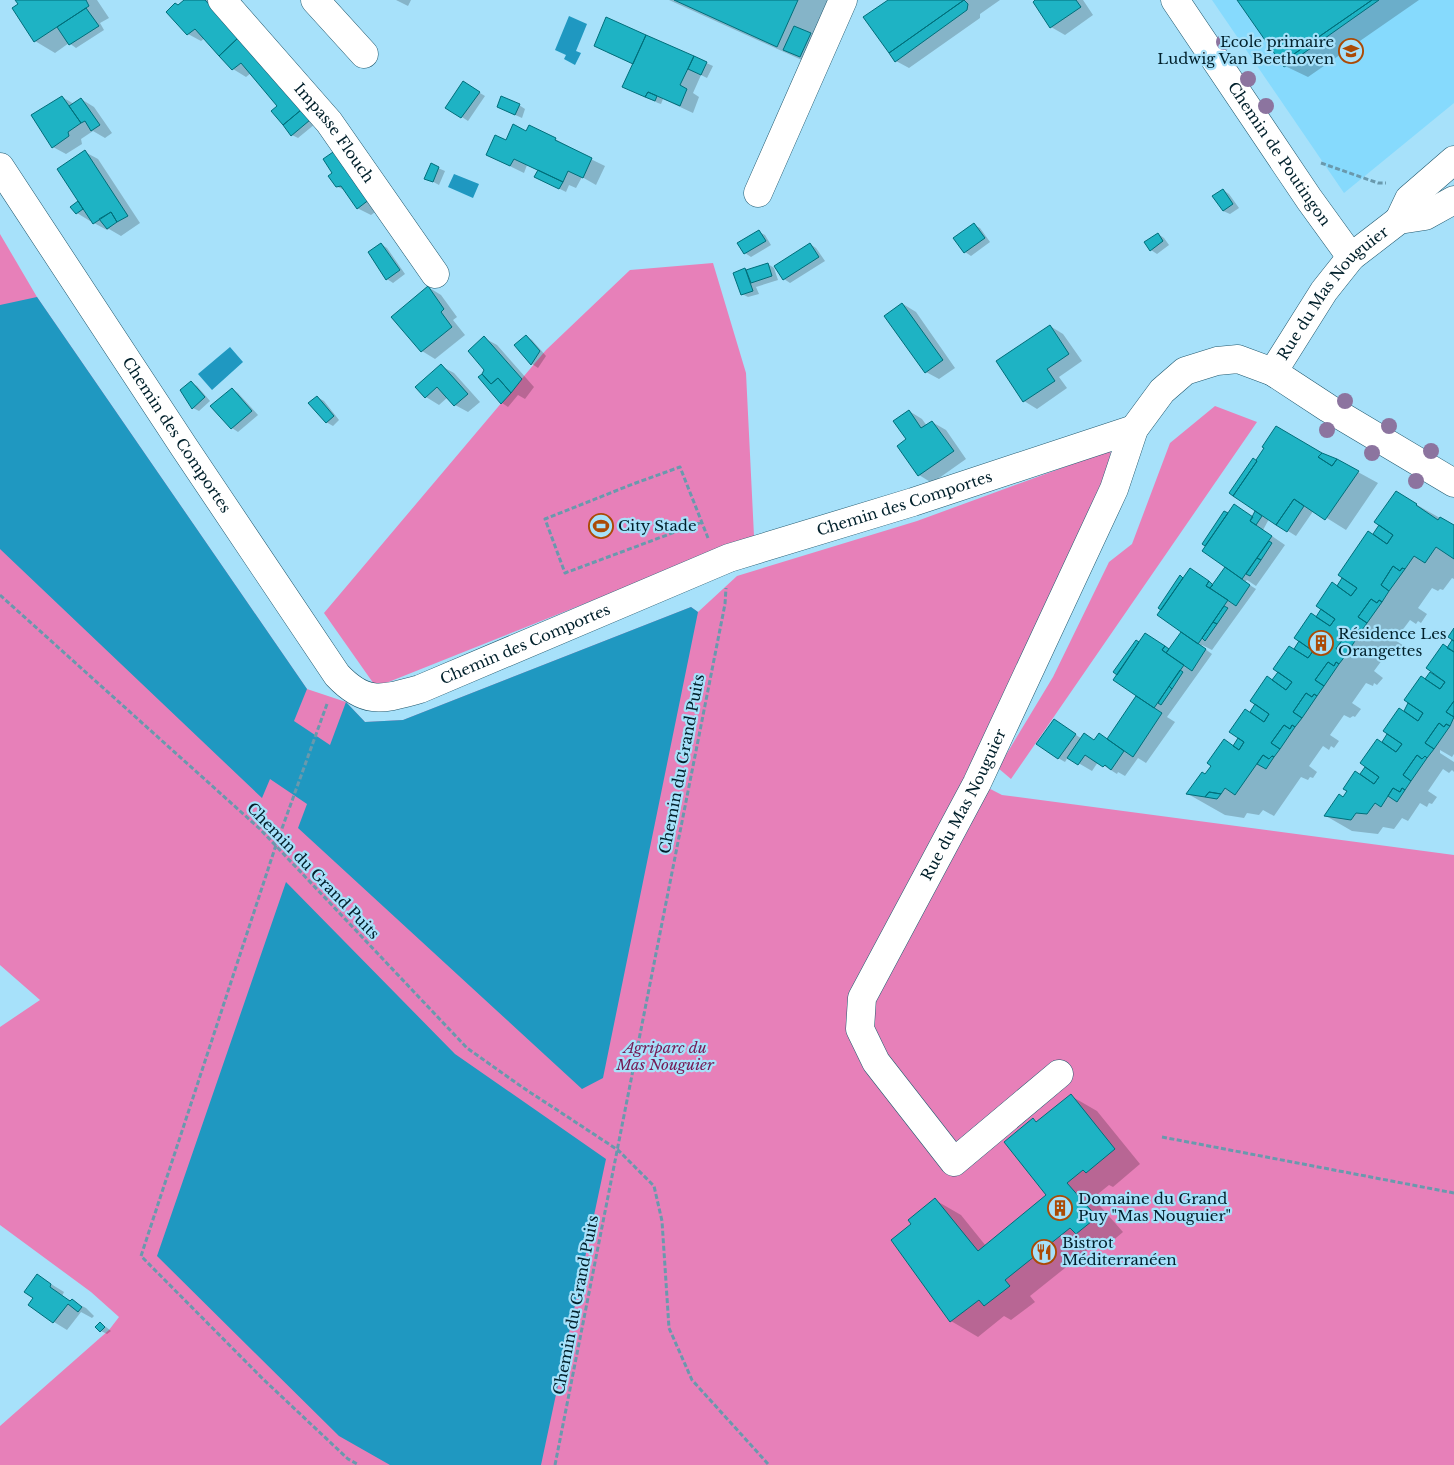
<svg xmlns="http://www.w3.org/2000/svg" width="1454" height="1465" viewBox="0 0 1454 1465" font-family="'Libre Baskerville',serif">
	<style>
		.built { fill: #86dafd }
		.green { fill: #e780b9 }
		.water { fill: #1f98c1 }
		.shadow { fill: #0003; fill-rule: evenodd }
		.building { fill: #1eb3c4; stroke: #006e7a }
		.lines { fill: none; stroke-linecap: round; stroke-linejoin: round }
		.minor-casing { stroke: #20586e; stroke-width: 29 }
		.path { stroke: #6999ad; stroke-width: 3; stroke-dasharray: 5 2.5; stroke-linecap: butt }
		.minor { stroke: #fff; stroke-width: 28 }
		.tree { fill: #8c749f }
		.labels { text-anchor: middle; stroke-width: 4.5; stroke-linejoin: round; paint-order: stroke }
		.poi-label { font-size: 15px; fill: #01202b; stroke: #a7e1fa; text-anchor: start }
		.street-label { font-size: 15px; fill: #01202b; stroke: #a7e1fa }
		.park-label { font-size: 15px; font-style: italic; fill: #761a54; stroke: #a7e1fa }
	</style>
	<rect width="100%" height="100%" fill="#a7e1fa"/>
	<path class="built" d="M1212,0h242v103l-110,90z"/>
	<path class="green" d="M0,234l37,63 270,392 39,13 19,20 38,-2 288,-113 7,5 39,-36 180,-55 194,-71 -4,35 -142,291 37,19 452,60v610h-1454v-39l109,-96 10,-13 -28,-25 -91,-67v-198l40,-27 -40,-35z
		M713,263l33,110 8,163 -378,151 -52,-74 222,-263 84,-80z
		M1215,406l42,16 -246,357 -13,-11 55,-91 56,-115 23,-18 38,-101z"/>
	<path class="water" d="M569,16l18,8 -11,27 5,2 -6,12 -11,-6 2,-4 -11,-5z
		M454,174l25,10 -6,14 -25,-11z
		M37,297l270,392 -13,32 36,24 16,-43 19,20 38,-2 288,-113 7,5 -95,466 -21,11 -284,-261 9,-24 -37,-25 -8,19 -262,-249v-244z
		M230,347l13,15 -31,28 -14,-16z
		M286,882l169,172 151,105 -65,306h-151l-51,-29 -182,-180z"/>
	<path class="shadow" d="M16,0h81l12,18 -9,5 4,7 -28,18 -7,-5 -14,10 -20,-12 -16,-37z
		M186,0h25l104,124 -17,14 -6,-3 -13,-28 -28,-34 -5,4 -13,-8 -28,-31 -4,3 -13,-7 -10,-28z
		M396,0h15l-3,6z
		M669,0h162l-27,61z
		M891,0h109l-20,14v4l-71,50 -13,-7z
		M1038,0h45l10,15 -28,20 -14,-8 -17,-25z
		M1239,0h180l-111,77 -23,-11z
		M607,18l106,48 -6,12 -6,-3 -8,18 6,4 -6,16 -30,-14 -2,5 -3,-1 -34,-16 10,-23 -26,-11z
		M463,83l22,13 -17,25 -21,-14z
		M62,97l12,7 7,-5 13,8 18,26 -7,5 -12,-7 -12,8 1,5 -16,10 -13,-7z
		M519,105l6,4 -3,9 -18,-8z
		M526,132l29,7 13,7v2l37,18 -9,19 -14,-8 -6,11 -7,-3 -3,7 -24,-12 -3,-9 -12,-6 -3,8 -37,-18 19,-14z
		M85,152l13,7 42,64 -19,13 -12,-7 -2,1 -13,-7 -2,-4 -2,2 -13,-8 -5,-6 8,-6z
		M438,168l7,3 -6,14 -13,-7z
		M334,174l48,33 -11,8 -14,-7 -11,-17 -10,-5z
		M1223,190l6,4 10,14 -9,6 -7,-3z
		M974,225l6,3 10,14 -19,14 -6,-4z
		M759,232l6,3 6,10 -20,12 -6,-4z
		M1158,234l6,4 5,7 -12,9 -6,-4z
		M381,244l6,4 18,26 -12,9 -6,-4z
		M810,244l6,4 9,13 -35,22 -6,-4z
		M768,264l6,4 4,12 -22,7 3,7 -11,3 -6,-3 3,-25 3,2z
		M428,287l13,8 16,22 -4,3 12,15 -30,24 -13,-8z
		M903,304l13,8 39,56 -16,11 -13,-7z
		M1050,326l13,8 19,27 -23,16 8,11 -30,21 -13,-8z
		M526,336l6,4 14,16 -8,12 -6,-4 -16,-19z
		M484,338l13,7 37,42 -9,12 -7,-4 -10,12 -6,-4 -22,-26 6,1z
		M441,366l13,7 26,29 -12,10 -13,-7 -7,-8 -9,8 -13,-8 -9,-10z
		M191,383l6,3 13,15 -11,10 -6,-3z
		M232,389l6,4 20,22 -20,17 -6,-4z
		M317,397l7,4 15,19 -6,6 -7,-4z
		M909,411l13,8 5,7 5,-4 14,8 20,29 -34,24 -13,-8 -21,-29 10,-6z
		M1266,448l55,6 15,6 42,23 -32,47 -32,-20 -18,26 -27,-17 -6,11 22,15 -29,41 -9,-6 -2,2 11,7 -44,61 -10,-5 -1,1 11,8 -45,63 8,5 -29,41 -8,-5 -13,18 -7,-4 -1,2 -19,-12 -6,9 -24,-14 -3,5 -7,-4 2,-34 22,15 13,2 13,-1 30,-44 2,-53 6,-9 24,16 13,-19 1,-52 19,-1 12,7 12,-18 -23,-23 21,-32 3,2 24,3 4,-6v-49z
		M1396,493l58,33v53l-2,-1 -9,12 -3,-1 -2,2 -6,-3 -14,20 9,6 -6,9 -3,-2 -2,3 -6,-4 -15,20 9,6 -5,8 -3,-1 -2,2 -6,-3 -14,19 9,7 -6,7 -3,-2 -1,3 -7,-3 -14,20 9,6 -6,8 -2,-1 -3,2 -6,-3 -14,20 9,6 -5,7 -3,-2 -2,4 -6,-4 -14,20 8,6 -4,6 -3,-1 -2,3 -7,-3 -27,39 -11,-6 -4,5 -12,-2 -3,5 -19,-3 -37,-21 46,-47 16,-34 88,-126 10,-6 31,-54zM1272,709l-6,13h-3z
		M1454,643v111l-2,3 -12,-7v3l14,9v10l-2,-2 -3,3 -6,-4 -15,22 9,6 -5,7 -3,-1 -2,4 -7,-4 -12,18 -6,-3 -8,11 -11,-2 -5,7 -26,-3 -26,-15 17,-18 22,-30 5,3 13,-28 5,-7 4,3 17,-34 5,3 1,-2 11,-26 11,-3 11,-28z
		M1071,1096l26,15 43,53 -27,23 -4,-2 -16,13 30,34 -20,17 -8,-5 -65,52 5,6 -24,18 -7,-4 -26,21 -27,-16 -58,-81 20,-16 22,-24 26,15 25,31 62,-51 -15,-75 4,2z
		M38,1276l26,16 -2,4 9,6 1,-1 14,7 8,8 -2,2 -11,-6 -14,18 -13,-8 -25,-18 6,-7z
		M100,1324l6,3 5,4 -4,3 -6,-3z"/>
	<path class="building" d="M15,0h71l3,6 -55,36 -22,-34 6,-4z
		M184,0h21l34,37 -20,19 -24,-27 -8,6 -21,-23 9,-9 3,2z
		M674,0h124l-21,47z
		M888,0h76l-75,53 -26,-36z
		M964,0l4,4 -1,6 -72,52 -6,-9z
		M1035,0h41l5,7 -31,21 -17,-26z
		M1237,0h135l-91,63z
		M1372,0h7l-95,67 -3,-4z
		M86,8l13,18 -30,19 -12,-18z
		M606,17l40,18 -13,29 -39,-18z
		M794,26l17,7 -11,24 -17,-7z
		M646,35l48,21 -14,29 7,4 -7,17 -32,-14 -3,5 -23,-10z
		M239,37l62,73 -18,15 -12,-14 6,-5 -36,-43 -9,7 -13,-14z
		M694,56l13,6 -6,13 -13,-6z
		M463,81l17,11 -19,26 -16,-10z
		M648,92l9,4 -2,5 -10,-4z
		M62,96l19,27 -13,9 1,4 -17,12 -21,-33z
		M501,96l19,8 -5,11 -18,-8z
		M81,98l19,27 -9,6 -6,-10 -4,2 -12,-17z
		M301,110l9,10 -19,16 -8,-11z
		M513,124l13,7 3,-6 27,13 -1,2 37,18 -9,20 -15,-7 -5,11 -49,-23 -4,7 -24,-11 9,-20 11,5z
		M85,150l43,66 -11,6 -6,-10 -18,12 -36,-55z
		M336,150l34,49 -13,10 -16,-23 -5,1 -8,-11 4,-3 -9,-14z
		M431,163l8,4 -6,15 -9,-3z
		M538,170l25,12 -4,7 -25,-12z
		M1223,189l10,15 -10,7 -11,-15z
		M78,201l5,8 -7,5 -6,-7z
		M111,212l6,10 -10,7 -8,-10z
		M974,223l11,15 -21,15 -11,-15z
		M759,230l7,11 -22,13 -7,-11z
		M1158,233l5,8 -13,10 -6,-9z
		M381,243l19,27 -14,10 -18,-28z
		M810,243l9,14 -36,23 -9,-14z
		M768,263l4,13 -21,7 -5,-13z
		M745,268l8,23 -12,4 -8,-22z
		M428,286l16,23 -3,3 11,15 -31,25 -30,-35z
		M902,303l41,57 -18,13 -41,-57z
		M1050,325l19,29 -22,15 8,12 -32,21 -27,-41z
		M526,335l14,16 -9,14 -17,-20z
		M484,336l38,43 -11,14 -13,-15 -7,6 -9,-10 2,-4 -16,-19z
		M441,364l27,30 -14,12 -17,-19 -12,11 -10,-11z
		M482,374l9,10 7,-6 13,15 -10,11 -23,-27z
		M191,381l14,16 -13,12 -12,-19z
		M232,388l20,23 -21,18 -21,-23z
		M317,396l17,20 -8,7 -18,-20z
		M909,410l12,18 11,-7 22,30 -36,25 -21,-30 9,-7 -13,-18z
		M1276,426l46,27 -4,4 14,9 5,-7 22,12 -34,49 -31,-21 -18,26 -43,-29 24,-35 -1,-1 8,-12 -2,-1z
		M1322,453l15,6 -5,7 -14,-9z
		M1253,458l4,3 -24,35 -4,-3z
		M1396,491l21,13 -1,1 22,15 2,-3 14,8v34l-18,-12 -11,16 -11,-7 -9,13 -3,-1 -2,3 -7,-5 -12,19 8,6 -7,11 -3,-2 -2,3 -6,-4 -13,18 9,6 -7,10 -2,-2 -3,3 -6,-4 -13,19 10,6 -7,9 -3,-2 -2,4 -6,-4 -13,18 9,6 -7,10 -3,-2 -2,3 -6,-4 -13,19 9,6 -7,9 -3,-2 -2,4 -6,-4 -13,18 9,6 -6,8 -2,-1 -3,3 -6,-4 -28,40 -10,-7 -4,6 -12,-2 -4,5 -19,-3 16,-22 3,2 6,-8 -4,-3 17,-24 15,11 5,-8 -15,-10 16,-23 19,13 5,-8 -19,-13 17,-25 19,14 6,-8 -19,-13 16,-23 19,12 5,-7 -19,-13 17,-25 19,13 5,-7 -19,-13 16,-24 19,14 6,-8 -19,-13 30,-44 19,13 6,-9 -19,-13z
		M1294,499l10,7 -17,26 -11,-7z
		M1234,504l19,13 -3,4 22,15 -30,43 -40,-28z
		M1224,511l4,2 -23,33 -3,-2z
		M1255,511l7,5 -6,9 -6,-4z
		M1379,525l14,10 -6,9 -14,-10z
		M1269,541l3,2 -11,17 -4,-2z
		M1257,558l4,2 -11,16 -4,-2z
		M1393,566l7,5 2,-3 3,1 -16,22 -8,-6z
		M1225,567l25,18 -14,21 -26,-18z
		M1190,568l19,13 -3,5 22,14 -30,44 -41,-29z
		M1180,575l3,3 -22,32 -3,-2z
		M1342,578l15,10 -6,8 -14,-10z
		M1209,581l4,4 -3,3 -4,-2z
		M1371,599l6,4 2,-3 3,2 -15,21 -9,-6z
		M1224,606l4,2 -11,16 -4,-2z
		M1321,609l14,10 -5,7 -14,-9z
		M1213,622l4,2 -12,17 -3,-3z
		M1454,628v13l-6,-4z
		M1349,630l6,4 3,-3 2,2 -14,22 -10,-6z
		M1181,632l25,17 -14,22 -26,-18z
		M1145,633l20,13 -3,4 22,15 -30,43 -41,-28z
		M1136,640l3,2 -22,33 -4,-3z
		M1452,640l2,1v11l-7,-4z
		M1299,641l14,10 -5,7 -14,-9z
		M1443,644l11,8v49l-8,11 8,5 -4,9 -4,-2 -2,3 -5,-4 -14,20 9,6 -7,9 -2,-2 -3,3 -5,-4 -14,20 8,6 -6,9 -3,-2 -2,4 -7,-4 -12,19 -6,-4 -8,11 -11,-1 -5,7 -27,-4 15,-22 4,3 4,-6 -4,-2 12,-18 19,13 5,-7 -19,-14 17,-24 19,13 6,-8 -19,-13 16,-23 19,13 5,-8 -19,-13 17,-24 19,13 5,-7 -19,-14z
		M1165,646l4,3 -3,4 -4,-3z
		M1328,662l6,4 2,-4 3,2 -15,22 -9,-6z
		M1180,670l3,2 -11,17 -3,-3z
		M1278,672l14,10 -6,8 -14,-10z
		M1430,672l15,10 -5,7 -15,-10z
		M1169,686l3,3 -11,16 -3,-2z
		M1306,693l6,4 2,-3 3,2 -15,22 -9,-6z
		M1136,696l26,17 -29,44 -26,-18z
		M1454,701v16l-8,-5z
		M1408,703l15,10 -5,8 -14,-10z
		M1255,704l14,10 -5,8 -14,-10z
		M1054,719l22,15 -18,25 -22,-15z
		M1439,723l5,4 2,-3 4,2 -16,23 -9,-6z
		M1284,725l6,4 2,-4 3,2 -15,22 -9,-6z
		M1084,733l10,7 5,-7 25,18 -13,19 -6,-5 -2,2 -18,-12 -7,10 -11,-7z
		M1387,734l15,10 -6,8 -14,-10z
		M1238,738l6,4 -5,8 -6,-4z
		M1263,755l6,4 3,-3 2,1 -8,12 -9,-5z
		M1417,755l5,4 3,-3 2,2 -16,23 -8,-6z
		M1365,767l14,10 -5,7 -14,-10z
		M1393,788l7,4 2,-4 3,2 -8,12 -9,-6z
		M1209,792l12,2 -4,5 -12,-2z
		M1071,1094l44,55 -29,24 -3,-3 -16,13 30,34 -21,17 -6,-6 -65,52 5,6 -26,20 -5,-6 -29,22 -59,-82 20,-16 -3,-4 27,-22 43,53 68,-56 -42,-53 29,-24 3,4z
		M37,1274l14,10 -1,3 20,14 2,-2 10,8 -4,5 -10,-8 -15,19 -25,-18 5,-7 -9,-6z
		M100,1322l5,5 -5,5 -5,-5z"/>
	<g class="lines">
		<defs>
			<g id="minor">
				<path id="s1" d="M222,0l107,122 106,152"/>
				<path d="M315,0l49,54"/>
				<path id="s2" d="M1175,0l134,199 42,58"/>
				<path id="s3" d="M0,167l184,280 153,228c29,31 46,24 83,14l309,-131 184,-56 221,-73"/>
				<path d="M758,193l85,-193"/>
				<path d="M1399,220l10,-21 45,-39"/>
				<path id="s4" d="M1273,372l51,-81 27,-34 48,-37 26,-4 29,-16"/>
				<path id="s5" d="M1059,1074l-105,88 -78,-100 -16,-33 2,-31 115,-215 137,-294 20,-60 28,-38 23,-20 32,-10 21,-2 35,13 55,36 126,75"/>
			</g>
		</defs>
		<use href="#minor" class="minor-casing"/>
		<path class="path" d="M1321,163l57,20h8
			M702,522l-137,51 -20,-54 88,-35 47,-17 28,71
			M0,595l260,234 207,219 55,39 96,63 36,36 8,35 7,107 23,52 77,85
			M327,704l-51,141 -135,411 122,123 85,80 11,6
			M1162,1137l292,56
			M555,1465l170,-861 1,-16"/>
		<use href="#minor" class="minor"/>
	</g>
	<g class="tree">
		<circle cx="1224" cy="42" r="8"/>
		<circle cx="1248" cy="79" r="8"/>
		<circle cx="1266" cy="106" r="8"/>
		<circle cx="1345" cy="401" r="8"/>
		<circle cx="1389" cy="426" r="8"/>
		<circle cx="1327" cy="430" r="8"/>
		<circle cx="1431" cy="451" r="8"/>
		<circle cx="1372" cy="453" r="8"/>
		<circle cx="1416" cy="481" r="8"/>
	</g>
	<defs>
		<symbol id="school-ring" viewBox="-11 -11 22 22"><circle r="9.5" fill="#a7e1fa" stroke="#ab4a05" stroke-width="1.5"/><path d="M0-5L7-2L0 1L-7-2ZM-4 1L0 2.5L4 1V4Q0 6-4 4Z" fill="#ab4a05"/></symbol>
		<symbol id="stadium-ring" viewBox="-11 -11 22 22"><circle r="9.5" fill="#a7e1fa" stroke="#ab4a05" stroke-width="1.5"/><path d="M0-5a6.5 5 0 1 0 0 10a6.5 5 0 1 0 0-10ZM-3.5-1.8h7v3.6h-7Z" fill="#ab4a05"/></symbol>
		<symbol id="building-ring" viewBox="-11 -11 22 22"><circle r="9.5" fill="#a7e1fa" stroke="#ab4a05" stroke-width="1.5"/><path d="M-4-6H4V6H1V3H-1V6H-4ZM-2.5-4.3h1.7v1.8h-1.7ZM.8-4.3h1.7v1.8H.8ZM-2.5-1h1.7V.8h-1.7ZM.8-1h1.7V.8H.8Z" fill="#ab4a05"/></symbol>
		<symbol id="restaurant-ring" viewBox="-11 -11 22 22"><circle r="9.5" fill="#a7e1fa" stroke="#ab4a05" stroke-width="1.5"/><path d="M-5-6h1v4h1v-4h1v4h1v-4h1v5L-1.5 .5V6h-2V.5L-5-1ZM5-6V6H3V1.5H1.5Q1.5-4 5-6Z" fill="#ab4a05"/></symbol>
	</defs>
	<g fill-rule="evenodd">
		<use href="#school-ring" x="1337" y="37" width="28" height="28"/>
		<use href="#stadium-ring" x="587" y="512" width="28" height="28"/>
		<use href="#building-ring" x="1307" y="629" width="28" height="28"/>
		<use href="#building-ring" x="1046" y="1194" width="28" height="28"/>
		<use href="#restaurant-ring" x="1030" y="1238" width="28" height="28"/>
	</g>
	<g class="labels">
		<g class="poi-label">
			<text x="1334" y="47" text-anchor="end">Ecole primaire<tspan x="1334" dy="17">Ludwig Van Beethoven</tspan></text>
			<text x="618" y="531">City Stade</text>
			<text x="1338" y="639">Résidence Les<tspan x="1338" dy="17">Orangettes</tspan></text>
			<text x="1078" y="1204">Domaine du Grand<tspan x="1078" dy="17">Puy "Mas Nouguier"</tspan></text>
			<text x="1062" y="1248">Bistrot<tspan x="1062" dy="17">Méditerranéen</tspan></text>
		</g>
		<g class="street-label">
			<text dy="5" stroke="none"><textPath href="#s1" startOffset="174">Impasse Flouch</textPath></text>
			<text dy="5" stroke="none"><textPath href="#s2" startOffset="186">Chemin de Poutingon</textPath></text>
			<text dy="5" stroke="none"><textPath href="#s4" startOffset="100">Rue du Mas Nouguier</textPath></text>
			<text dy="5" stroke="none"><textPath href="#s3" startOffset="321">Chemin des Comportes</textPath></text>
			<text dy="5" stroke="none"><textPath href="#s3" startOffset="1220">Chemin des Comportes</textPath></text>
			<text dy="5" stroke="none"><textPath href="#s3" startOffset="815">Chemin des Comportes</textPath></text>
			<text transform="translate(682 764) rotate(-79)" y="5">Chemin du Grand Puits</text>
			<text dy="5" stroke="none"><textPath href="#s5" startOffset="550">Rue du Mas Nouguier</textPath></text>
			<text transform="translate(313 871) rotate(46)" y="5">Chemin du Grand Puits</text>
			<text transform="translate(576 1305) rotate(-79)" y="5">Chemin du Grand Puits</text>
		</g>
		<g class="park-label">
			<text x="665" y="1053">Agriparc du<tspan x="665" dy="17">Mas Nouguier</tspan></text>
		</g>
	</g>
</svg>
